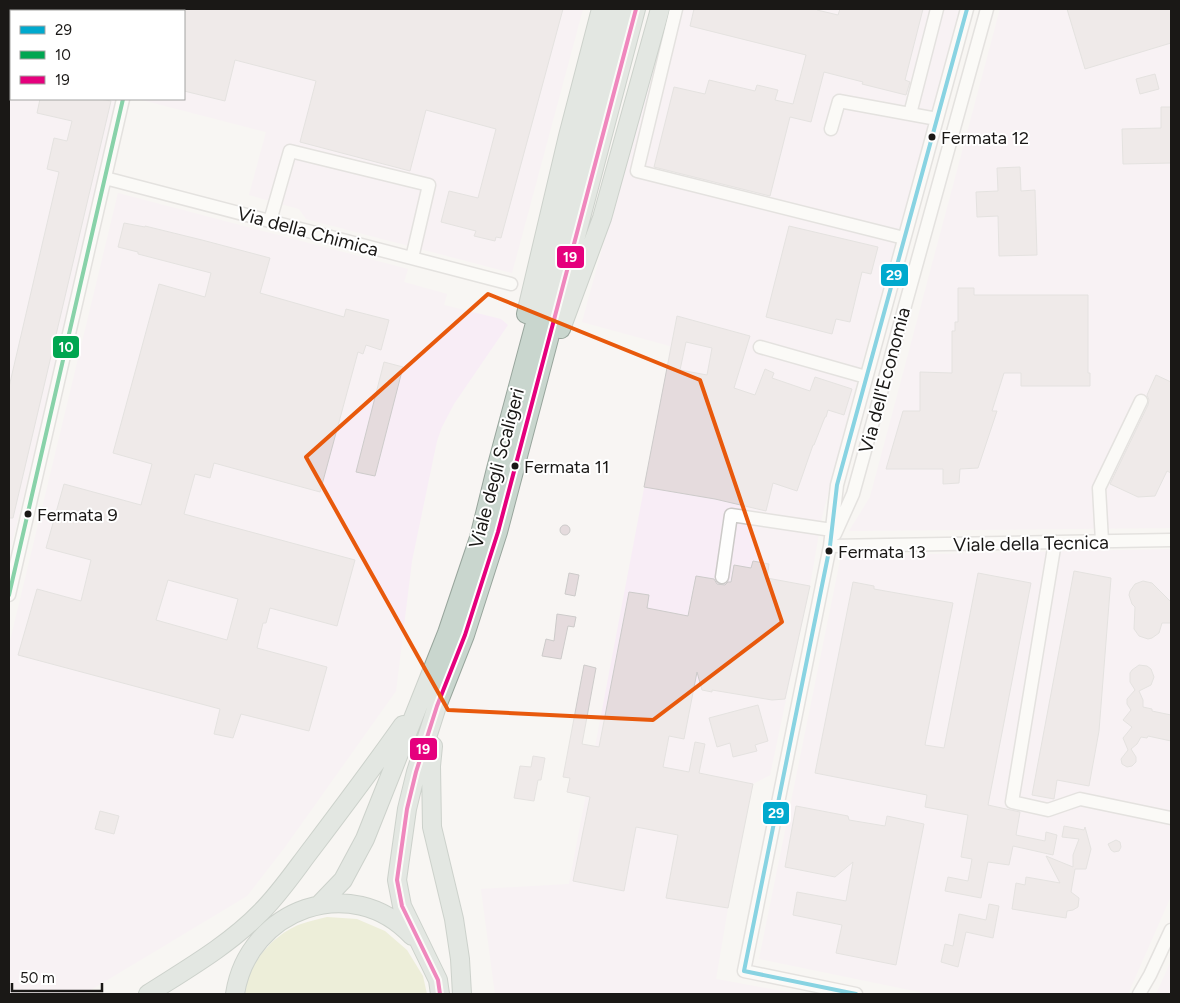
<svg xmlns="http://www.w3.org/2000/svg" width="1180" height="1003" viewBox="0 0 1180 1003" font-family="Figtree,sans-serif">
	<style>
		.industrial { fill: #f8edf6 }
		.green { fill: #e0e4bb }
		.building { fill: #e5dbdd; stroke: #cdcbca; fill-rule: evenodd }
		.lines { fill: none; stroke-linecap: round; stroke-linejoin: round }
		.minor-casing { stroke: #cccac8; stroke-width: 15 }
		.highway-casing { stroke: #98a59c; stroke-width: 20 }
		.minor { stroke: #fefefd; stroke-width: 12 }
		.highway { stroke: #c9d6ce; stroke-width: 18 }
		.bus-1-casing { stroke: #fff; stroke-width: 8 }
		.bus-2-casing { stroke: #fff; stroke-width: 8 }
		.bus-3-casing { stroke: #fff; stroke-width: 8 }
		.bus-1 { stroke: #00a9ce; stroke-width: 4 }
		.bus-2 { stroke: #00a651; stroke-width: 4 }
		.bus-3 { stroke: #e5007d; stroke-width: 4 }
		.marked { fill: none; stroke: #e8590c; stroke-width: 4; stroke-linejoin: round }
		.bus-dot { fill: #1a1816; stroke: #fff; stroke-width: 2 }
		.labels { text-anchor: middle; stroke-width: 4; stroke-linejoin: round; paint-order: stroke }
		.bus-label { font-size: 18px; fill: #1a1816; stroke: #fff; text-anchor: start }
		.street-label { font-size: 19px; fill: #1a1816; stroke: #fff }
		.line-badge { stroke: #fff; stroke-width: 2 }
		.badge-label { font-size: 14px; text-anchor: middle; font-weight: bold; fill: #fff }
	</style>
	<rect width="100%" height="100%" fill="#f8f5f3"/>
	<path class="industrial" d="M9,9h131v2h-129v88h109l-111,457z
		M164,9h419l-71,264 -206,-54 -7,-10 -50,-14 17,-63 -124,-32v-1h42v-88h-21z
		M668,9h293l-100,358 -40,154 -11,65 -40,189 -17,9 -25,124 -12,71 83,15h-304l-14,-105 88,-5 98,-517 3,-21 -88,-24z
		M1000,9h171v519l-322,3 21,-34z
		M118,193l290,76 -4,13 43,12 -3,11 57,14 7,6 -54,79 -12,23 -5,14 -25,120 -16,130 -111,156 -38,49 -163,98h-75v-349z
		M1171,549v347l-43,98h-199l-170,-35 82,-403z
		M1171,961v33h-16l2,-2z"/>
	<path class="green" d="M327,917l30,2 28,12 22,19 16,26 4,18h-182c2,-29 28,-60 56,-70 8,-3 18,-5 26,-7z"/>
	<path class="building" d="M184,9h379l-62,229 -5,-1 -1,4 -21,-5 2,-5 -35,-9 8,-31 29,7 18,-69 -70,-19 -16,61 -110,-29 16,-61 -81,-21 -10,41 -41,-10z
		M694,9h124l-1,1 21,5 2,-6h83l-18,71 5,2 -4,13 -44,-11 1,-2 -39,-10 -13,50 -21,-5 -20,79 -116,-29 20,-80 31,7 4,-14 46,11 2,-6 21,5 -3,10 18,4 13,-49 -116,-29z
		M1067,9h104v34l-86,26z
		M1155,74l4,15 -19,5 -4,-15z
		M40,99h60l11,2 -98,417h-4v-131l50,-215 -12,-3 7,-31 13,3 5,-20 -35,-8z
		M1161,107h10v56l-48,1 -1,-35 39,-1z
		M1020,167l1,24 14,-1 2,65 -38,1 -1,-40 -21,1 -1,-25 22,-1 -1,-23z
		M124,223l21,4v-1l57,14 68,18 -10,35 84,24 2,-8 43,11 -8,30 -15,-5 -3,9 -5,-2 -38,140 -106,-29 -4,15 -15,-4 -11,40 171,46 -18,66 -67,-18 -4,15h-3l-6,25 70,19 -18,64 -68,-17 -8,24 -19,-4 6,-25 -202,-54 19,-66 44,12 10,-41 -45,-12 18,-64 77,21 11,-41 -39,-11 46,-169 46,13 6,-24 -73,-19v-2l-20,-5zM168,580l70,19 -11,41 -71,-20z
		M789,226l89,21 -7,27 -9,-2 -12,50 -14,-3 -4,15 -66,-17z
		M958,288h16v7h114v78h2v13h-69v-13h-17l-12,38h5l-19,57 -18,1 -1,14 -16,1v-15h-57l17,-58h17v-39l32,1v-42h3v-9h3z
		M677,316l73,20 -16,52 21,7 10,-26 9,4 -2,5 38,13 5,-14 37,12 -8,26 -16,-5 -2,7h-1l-11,28h-1l-16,46 -24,-8 -7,28 -51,-12 -71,-12zM686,342l26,6 -5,27 -27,-5z
		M384,362l19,5 -28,109 -19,-4z
		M1156,375l15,7v91l-4,-2 -12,25 -17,1 -28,-13 38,-79 1,-5 -2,-5z
		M560 530a5 5 0 1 1 10 0a5 5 0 1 1-10 0Z
		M753,561l16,3 -2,14 43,8 -25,113 -13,1 -60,-10v2l-10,-2 -5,-18 -13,67 -15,-3 -6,31 26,5 6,-30 10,2 -6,29 54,11 -25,124 -62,-10 12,-63 -42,-8 -12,64 -51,-10 17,-84 -23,-5 3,-14 -7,-1 21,-112 12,3 -14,76 17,3 30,-155 20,3 -2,13 41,8 8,-40 18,3 3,5 8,1 3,-3h3l3,-17 17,3z
		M1074,571l37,7 -12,153 -10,55 -32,-6 -3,19 -22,-4z
		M569,573l10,2 -4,21 -10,-2z
		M978,573l53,10 -43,222 32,7 -4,23 29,6 1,-9 11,3 -4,20 -40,-9 -4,19 -21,-3 -7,36 -36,-7 3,-14 20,4 4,-22 -11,-2 7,-42 -43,-8 2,-12 -112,-22 38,-191 21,4v3l79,14 -28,142 19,3z
		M1143,581l9,2 19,19v21h-9l-3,10 -7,5 -4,1 -9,-3 -5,-7 1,-22 -3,-3 -3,-9 1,-4 5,-7z
		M557,614l19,3 -2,10 -6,-1 -7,33 -19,-3 4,-17 8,2z
		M1139,665l8,1 4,3 3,8 -3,8 -12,6 4,9v7l9,2v2l19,4v26l-23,-5 -1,2 -6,-1 -4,7 -6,5 5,8v5l-4,4 -5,1 -5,-3 -1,-5 7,-9 -5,-12 9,-11 -9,-7 8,-10 -4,-6v-5l8,-9 -5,-8v-9l2,-3z
		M758,705l10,36 -13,4 2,6 -24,6 -3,-14 -13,4 -8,-29z
		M533,756l12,2 -4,22h-3l-4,21 -20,-3 6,-32 11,1z
		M796,806l52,10 1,4 36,6 2,-10 37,8 -28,141 -60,-12 6,-28 -49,-10 4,-23 49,9 7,-39 -18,15 -50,-10z
		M100,811l19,5 -5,18 -19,-5z
		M1064,826l20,4 1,-3 6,22 -5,20h-11l-4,23 8,6 -1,9 -5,3 -6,1 -1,7 -54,-9 4,-26 9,2 1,-8 34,6 -14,-27 27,11v-12l6,-16 -17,-2z
		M1116,840l4,2 1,5 -2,4 -5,1 -3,-2 -3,-6z
		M989,904l10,2 -6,32 -27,-6 -8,35 -17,-5 4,-18 8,2 6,-32 27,6z"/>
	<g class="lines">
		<defs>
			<path id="minor" d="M676,9l-39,162 267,67
				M143,11v-2
				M910,114l27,-105
				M831,129l8,-28 98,18
				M105,178l406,106
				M270,221l20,-70 139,34 -17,73
				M760,347l106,30
				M835,534l18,-40 134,-485
				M1102,541l-3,-53 42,-87
				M1055,542l-43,260 36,8 32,-11 91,19
				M830,546l341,-6
				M722,577l9,-62 101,15
				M9,595l114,-496
				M856,994l-112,-23 86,-425 7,-61 130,-476
				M1139,994l11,-19 21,-45"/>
			<path id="highway" d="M526,314l42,-178 33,-127
				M561,329l41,-111 58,-209
				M433,746l-2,20 1,61 22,92 6,40 2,35
				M319,905l24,-25 22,-41 82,-206 32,-95 17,-69 123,-460
				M148,994c39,-25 81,-49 113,-82 20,-20 35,-43 52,-65 31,-41 61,-81 90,-122
				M235,994c13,-85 117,-123 177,-58
				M440,994l-2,-14 -36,-74 -5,-26 10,-71 9,-37 21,-66 28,-71 33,-103 138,-523"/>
		</defs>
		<use href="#minor" class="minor-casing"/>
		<use href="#highway" class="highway-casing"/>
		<use href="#minor" class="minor"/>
		<use href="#highway" class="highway"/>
		<defs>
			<path id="bus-1" d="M856,994l-112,-23 86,-425 7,-61 130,-476"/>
			<path id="bus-2" d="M9,595l114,-496"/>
			<path id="bus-3" d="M440,994l-2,-14 -36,-74 -5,-26 10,-71 9,-37 21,-66 28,-71 33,-103 138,-523"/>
		</defs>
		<use href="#bus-1" class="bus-1-casing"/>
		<use href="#bus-2" class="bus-2-casing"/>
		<use href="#bus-3" class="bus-3-casing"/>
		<use href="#bus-1" class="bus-1"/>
		<use href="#bus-2" class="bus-2"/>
		<use href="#bus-3" class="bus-3"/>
	</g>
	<path d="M0 0H1180V1003H0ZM488,294l212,86 82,242 -129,98 -205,-10 -142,-253z" fill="#f8f5f3" fill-opacity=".55" fill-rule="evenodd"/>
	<path class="marked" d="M488,294l212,86 82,242 -129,98 -205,-10 -142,-253z"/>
	<g class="bus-dot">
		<circle cx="932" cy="137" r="4.5"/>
		<circle cx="515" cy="466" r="4.5"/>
		<circle cx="28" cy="514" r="4.5"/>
		<circle cx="829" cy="551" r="4.5"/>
	</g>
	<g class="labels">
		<g class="bus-label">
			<text x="941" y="144">Fermata 12</text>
			<text x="524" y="473">Fermata 11</text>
			<text x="37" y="521">Fermata 9</text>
			<text x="838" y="558">Fermata 13</text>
		</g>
		<g class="street-label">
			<text transform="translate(308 231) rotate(15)" y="7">Via della Chimica</text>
			<text transform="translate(884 380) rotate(-75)" y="7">Via dell'Economia</text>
			<text transform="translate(496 468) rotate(-75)" y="7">Viale degli Scaligeri</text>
			<text transform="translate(1031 543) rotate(-1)" y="7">Viale della Tecnica</text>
		</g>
	</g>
	<g class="line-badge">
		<rect x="556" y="245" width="29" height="24" rx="5" fill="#e5007d"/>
		<rect x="880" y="263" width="29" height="24" rx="5" fill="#00a9ce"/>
		<rect x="52" y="335" width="28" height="24" rx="5" fill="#00a651"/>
		<rect x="409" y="737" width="29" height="24" rx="5" fill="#e5007d"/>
		<rect x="762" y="801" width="28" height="24" rx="5" fill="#00a9ce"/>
	</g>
	<g class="badge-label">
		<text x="570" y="262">19</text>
		<text x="894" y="280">29</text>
		<text x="66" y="352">10</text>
		<text x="423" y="754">19</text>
		<text x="776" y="818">29</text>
	</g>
	<rect width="1180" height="1003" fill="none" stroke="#1a1816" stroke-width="20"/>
	<rect x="10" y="10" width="175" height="90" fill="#ffffff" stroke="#a3a3a2"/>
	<rect x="20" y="26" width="25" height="8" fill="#00a9ce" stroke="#a3a3a2"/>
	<text x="55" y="35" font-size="15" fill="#1a1816">29</text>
	<rect x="20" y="51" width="25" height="8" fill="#00a651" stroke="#a3a3a2"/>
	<text x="55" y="60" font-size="15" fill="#1a1816">10</text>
	<rect x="20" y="76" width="25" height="8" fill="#e5007d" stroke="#a3a3a2"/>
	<text x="55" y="85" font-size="15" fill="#1a1816">19</text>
	<path d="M12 983v8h90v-8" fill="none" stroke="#1a1816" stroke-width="2.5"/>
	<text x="20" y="983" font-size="15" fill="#1a1816" stroke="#ffffff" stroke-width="4" paint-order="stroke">50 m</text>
</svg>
